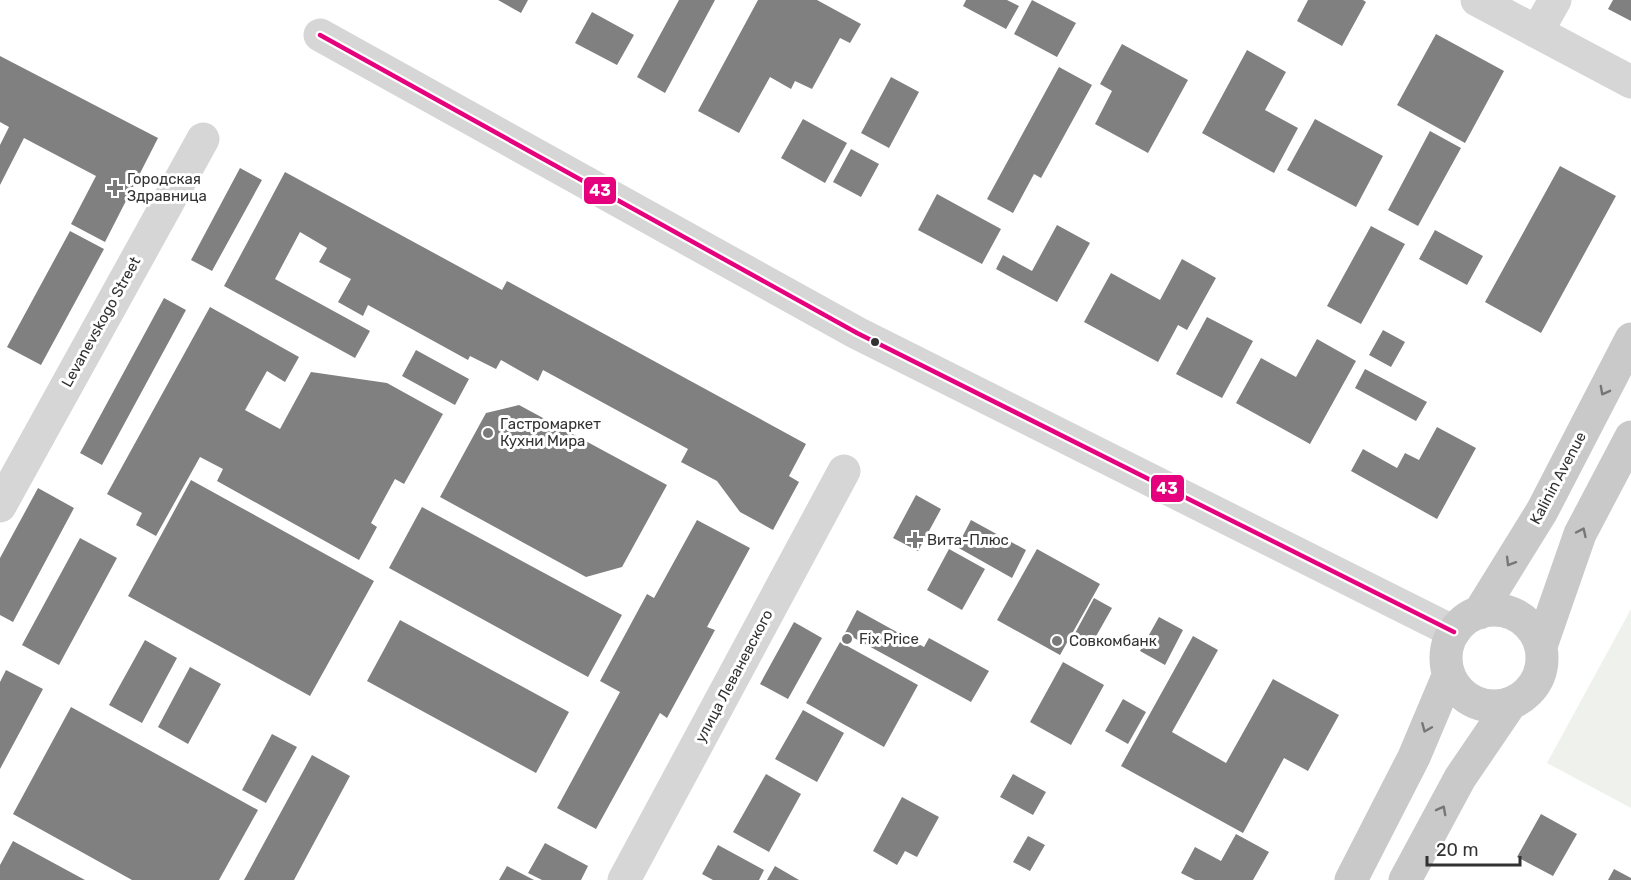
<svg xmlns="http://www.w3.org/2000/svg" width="1631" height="880" viewBox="0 0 1631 880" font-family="Rubik,sans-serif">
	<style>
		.green { fill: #eff2ec }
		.building { fill: #808080 }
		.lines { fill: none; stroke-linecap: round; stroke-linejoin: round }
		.minor { stroke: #d6d6d6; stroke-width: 33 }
		.major { stroke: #c9c9c9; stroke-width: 33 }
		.bus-1-casing { stroke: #fff; stroke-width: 9 }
		.bus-1 { stroke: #e5007d; stroke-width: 4.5 }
		.oneway { stroke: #767676 }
		.poi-dot { fill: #7a7a7a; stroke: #fff; stroke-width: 2 }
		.bus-dot { fill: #323232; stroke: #fff; stroke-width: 2 }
		.labels { text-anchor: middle; stroke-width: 6; stroke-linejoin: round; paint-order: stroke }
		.poi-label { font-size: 15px; fill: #323232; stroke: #fff; text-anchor: start }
		.street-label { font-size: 15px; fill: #323232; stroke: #fff }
		.line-badge { stroke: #fff; stroke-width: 2 }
		.badge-label { font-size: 16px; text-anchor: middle; font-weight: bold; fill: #fff }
	</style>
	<rect width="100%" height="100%" fill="#fff"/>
	<path class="green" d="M1631,609v199l-84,-45z"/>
	<path class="building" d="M498,0h30l-7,13z
		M679,0h36l-50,93 -28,-16z
		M758,0h59l44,24 -11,19 -10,-5 -28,51 -17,-8 -4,8 -21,-12 -31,56 -41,-22z
		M966,0h41l12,6 -13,23 -43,-23z
		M1032,0l44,23 -19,34 -43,-23z
		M1308,0h55l3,2 -24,44 -45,-25z
		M1613,0h18v21l-23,-12z
		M592,12l42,23 -17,30 -42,-22z
		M1436,34l68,37 -39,72 -68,-38z
		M1122,44l66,36 -40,73 -53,-29 17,-33 -12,-7z
		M1247,50l39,22 -21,38 33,18 -24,45 -72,-40z
		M0,56l158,82 -53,104 -34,-18 25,-48 -72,-38 -24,47v-40l9,-18 -9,-5z
		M1059,67l33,18 -51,93 -7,-4 -21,39 -26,-14z
		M891,77l28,15 -30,56 -28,-15z
		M803,119l44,24 -22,40 -44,-25z
		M1315,119l68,37 -27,51 -69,-37z
		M1430,131l31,17 -43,78 -30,-16z
		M851,149l28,15 -18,33 -28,-15z
		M1560,166l56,30 -75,137 -56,-31z
		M240,168l22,12 -50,91 -21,-11z
		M285,172l217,118 5,-9 299,163 -17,32 10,6 -26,48 -33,-18 -23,-31 -36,-19 7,-13 -145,-79 -5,11 -37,-21 -5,9 -26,-13 -2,4 -100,-55 -5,11 -25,-14 13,-23 -32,-17 8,-14 -27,-16 -25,47 95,52 -15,27 -131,-72z
		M937,194l64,35 -19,35 -64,-34z
		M1057,225l33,18 -33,59 -61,-33 7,-14 29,16z
		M1371,226l34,18 -44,80 -34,-18z
		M1435,230l48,26 -16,29 -48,-26z
		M70,231l34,18 -63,116 -34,-18z
		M1182,259l34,19 -29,52 -9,-5 -20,37 -74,-40 27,-49 49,27z
		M164,298l22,12 -84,155 -22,-12z
		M210,307l89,50 -14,25 -18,-11 -22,39 35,19 31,-57 76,11 56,31 -39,70 -9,-5 -24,44 6,4 -18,33 -142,-79 6,-12 -23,-12 -44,79 -20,-11 6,-12 -35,-19z
		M1207,317l46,24 -31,57 -46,-24z
		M1383,330l22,12 -14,25 -22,-12z
		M1317,339l39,22 -46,83 -74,-41 25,-45 35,19z
		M416,350l53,29 -14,26 -53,-29z
		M1365,369l62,33 -11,19 -61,-33z
		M519,405l148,80 -45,82 -36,10 -146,-80 46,-84z
		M1437,427l39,21 -39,71 -86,-48 12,-22 34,19 8,-15 14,7z
		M191,480l183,101 -64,115 -182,-100z
		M38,488l36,20 -61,114 -13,-7v-57z
		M916,495l25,14 -23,42 -25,-13z
		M422,507l200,108 -34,62 -199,-109z
		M697,520l53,28 -43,79 8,3 -48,88 -7,-5 -64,116 -39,-21 63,-116 -20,-11 47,-87 7,4z
		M971,520l55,30 -14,28 -55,-31z
		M80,538l37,20 -58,107 -37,-20z
		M949,549l36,20 -23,41 -35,-20z
		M1037,549l63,35 -40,71 -63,-35z
		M1094,598l18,10 -22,39 -17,-10z
		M857,610l67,37 5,-9 60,33 -18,31 -126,-69z
		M1159,617l24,13 -18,35 -25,-14z
		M400,620l169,92 -33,61 -169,-92z
		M794,622l28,16 -34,61 -28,-15z
		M1193,636l25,14 -46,82 54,31 47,-84 66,36 -31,56 -24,-13 -41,75 -122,-67z
		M145,640l32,18 -35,65 -33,-18z
		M840,642l78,43 -34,62 -78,-44z
		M1063,662l41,23 -33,60 -41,-23z
		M190,667l31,17 -33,60 -30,-17z
		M6,670l37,19 -43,80v-87z
		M1123,699l23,13 -18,32 -23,-13z
		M71,707l187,103 -39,70h-87l-119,-66z
		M803,710l41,23 -27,49 -42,-23z
		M272,734l25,13 -31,56 -24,-13z
		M312,755l38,21 -56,104h-50z
		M766,774l35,20 -32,58 -36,-20z
		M1013,774l33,18 -13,23 -33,-18z
		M902,797l37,20 -22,40 -12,-6 -8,14 -24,-14z
		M1541,814l36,20 -24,42 -36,-19z
		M1236,834l33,18 -16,28h-58l-14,-7 14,-26 26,14z
		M1028,836l17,9 -15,26 -17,-9z
		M13,841l72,39h-85v-15z
		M545,843l43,23 -7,14h-39l-14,-7z
		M718,845l46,25 -5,10h-46l-11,-6z
		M507,866l27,14h-35z
		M775,866l24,14h-32z
		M1614,869l17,9v2h-23z"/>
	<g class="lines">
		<path class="minor" d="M1477,0l154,82
			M1537,32l18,-32
			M320,35l537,298 597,299
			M0,506l203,-367
			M624,880l220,-409"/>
		<path class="major" d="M1446 658a48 48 0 1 1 96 0a48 48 0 1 1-96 0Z
			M1479,613l63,-102 89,-172
			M1541,646l39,-112 51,-97
			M1351,880l63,-123 35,-83
			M1405,880l55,-102 51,-75"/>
		<defs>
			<path id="bus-1" d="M320,35l537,298 597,299"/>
		</defs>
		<use href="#bus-1" class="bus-1-casing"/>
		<use href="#bus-1" class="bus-1"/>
	</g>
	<defs><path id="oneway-chevron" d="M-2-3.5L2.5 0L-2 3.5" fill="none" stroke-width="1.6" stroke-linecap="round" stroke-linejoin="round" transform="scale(1.5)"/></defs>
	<g class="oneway">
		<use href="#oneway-chevron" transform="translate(1604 391) rotate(118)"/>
		<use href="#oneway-chevron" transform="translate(1582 532) rotate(-65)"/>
		<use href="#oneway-chevron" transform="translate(1510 562) rotate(121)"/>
		<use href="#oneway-chevron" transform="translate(1426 728) rotate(113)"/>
		<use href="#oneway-chevron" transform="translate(1442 810) rotate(-62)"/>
	</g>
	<g class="poi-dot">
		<path d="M112 179h6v6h6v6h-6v6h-6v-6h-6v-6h6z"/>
		<circle cx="488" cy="433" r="6"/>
		<path d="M912 531h6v6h6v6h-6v6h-6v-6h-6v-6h6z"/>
		<circle cx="847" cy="639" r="6"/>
		<circle cx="1057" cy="641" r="6"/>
	</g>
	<circle class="bus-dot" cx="875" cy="342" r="5"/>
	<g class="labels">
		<g class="poi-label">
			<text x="127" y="184">Городская<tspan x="127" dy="17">Здравница</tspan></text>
			<text x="500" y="429">Гастромаркет<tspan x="500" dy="17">Кухни Мира</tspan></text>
			<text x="927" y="545">Вита-Плюс</text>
			<text x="859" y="644">Fix Price</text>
			<text x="1069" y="646">Совкомбанк</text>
		</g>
		<g class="street-label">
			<text transform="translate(101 322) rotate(-61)" y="5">Levanevskogo Street</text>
			<text transform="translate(1558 478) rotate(-62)" y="5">Kalinin Avenue</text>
			<text transform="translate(734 676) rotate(-62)" y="5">улица Леваневского</text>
		</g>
	</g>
	<g class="line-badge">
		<rect x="583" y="176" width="34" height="29" rx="6" fill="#e5007d"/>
		<rect x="1150" y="474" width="35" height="29" rx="6" fill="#e5007d"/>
	</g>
	<g class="badge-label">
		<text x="600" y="196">43</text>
		<text x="1167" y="494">43</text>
	</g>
	<path d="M1427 856v9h93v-9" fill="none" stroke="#323232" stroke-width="3"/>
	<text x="1436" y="856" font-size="18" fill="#323232" stroke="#ffffff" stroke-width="4.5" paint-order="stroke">20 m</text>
</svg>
